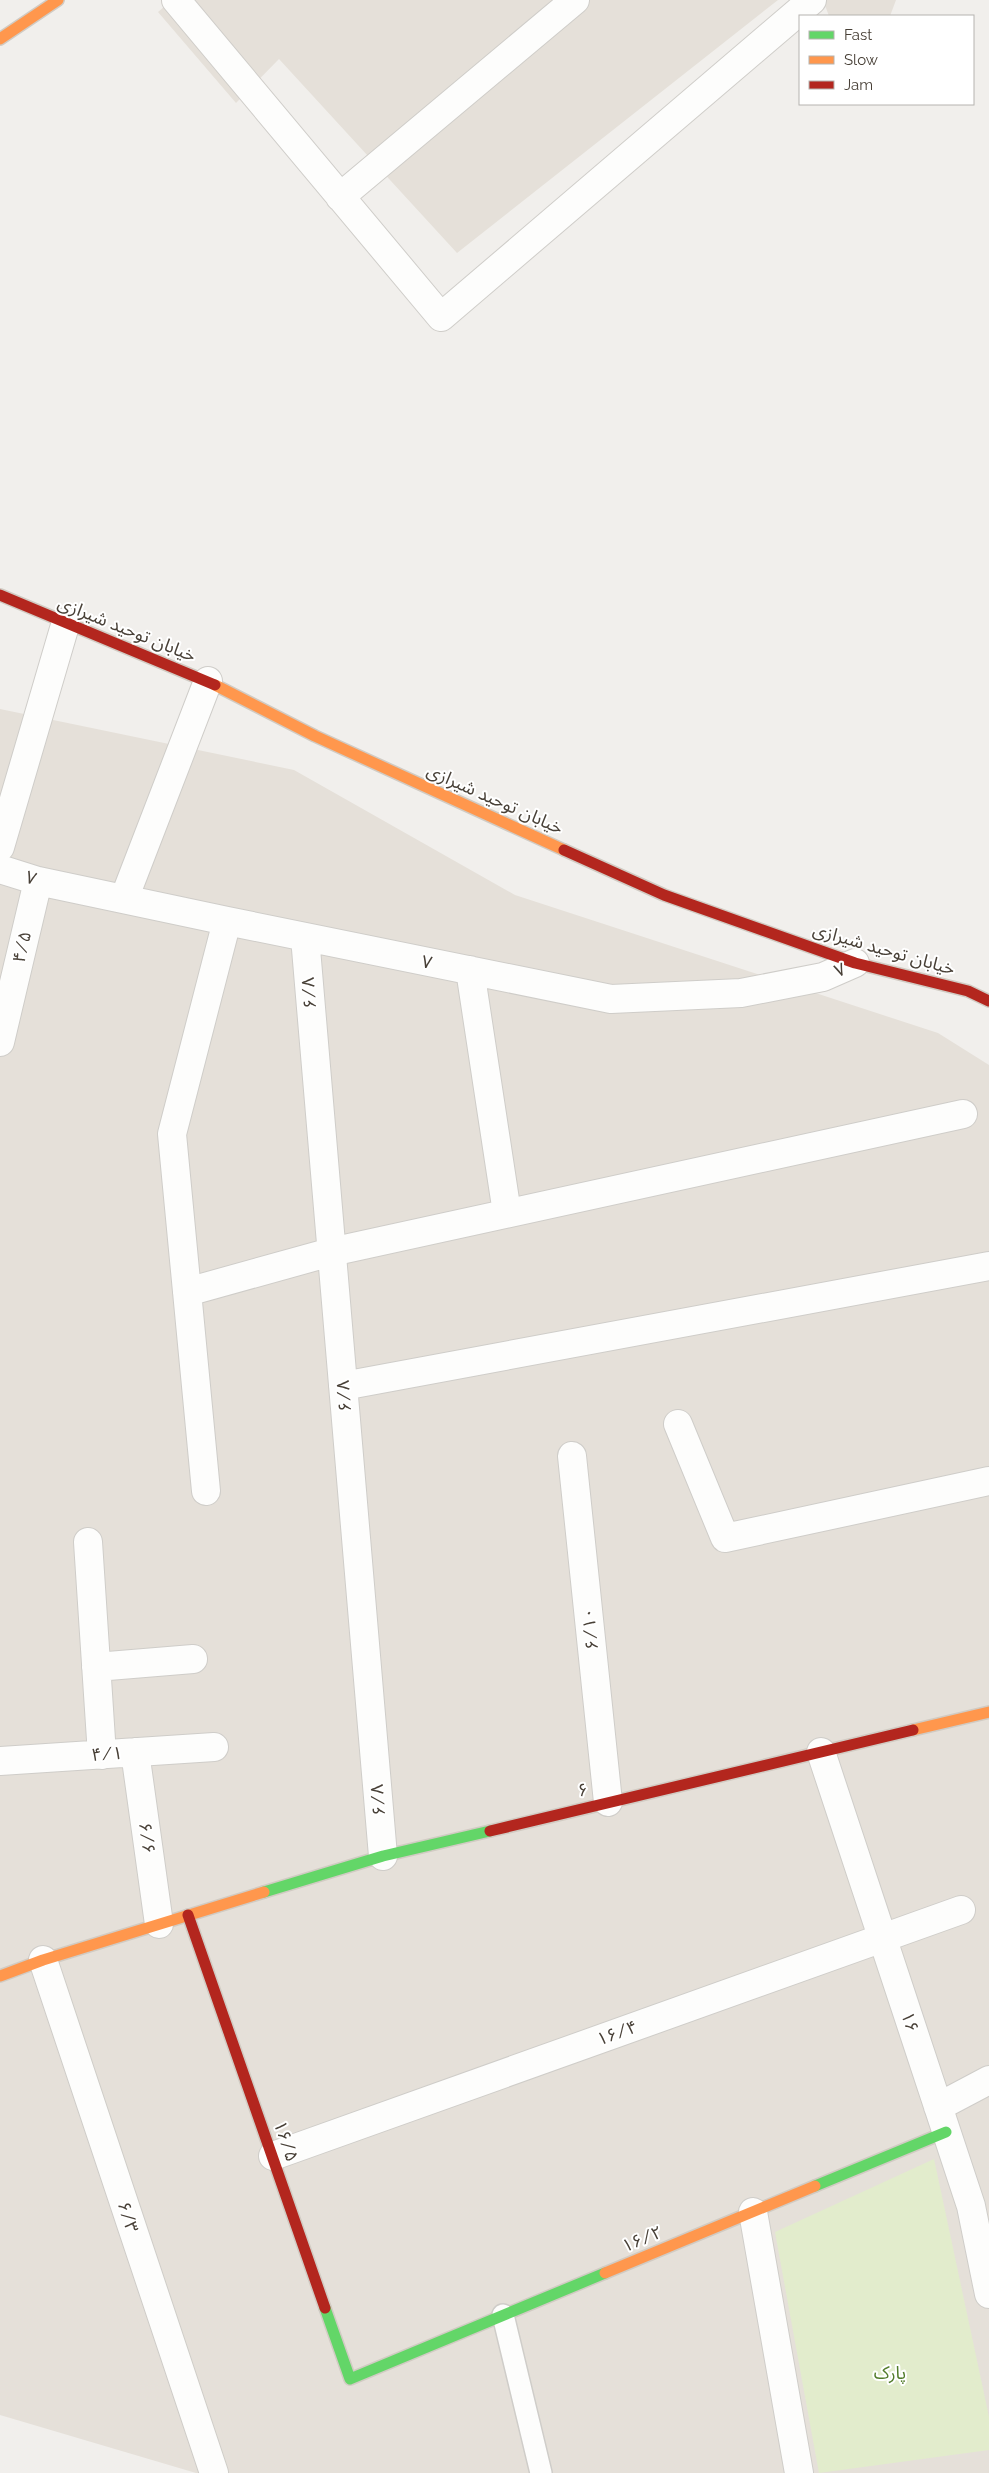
<svg xmlns="http://www.w3.org/2000/svg" width="989" height="2473" viewBox="0 0 989 2473" font-family="Raleway,'Noto Sans Arabic',sans-serif">
	<style>
		.residential { fill: #e5e0d9 }
		.green { fill: #e2eccc }
		.lines { fill: none; stroke-linecap: round; stroke-linejoin: round }
		.lane-casing { stroke: #cfcdc9; stroke-width: 24 }
		.street-casing { stroke: #cfcdc9; stroke-width: 30 }
		.fast-casing { stroke: #d1cbc3; stroke-width: 14 }
		.slow-casing { stroke: #d1cbc3; stroke-width: 14 }
		.jam-casing { stroke: #d1cbc3; stroke-width: 14 }
		.lane { stroke: #fdfdfc; stroke-width: 21 }
		.street { stroke: #fdfdfc; stroke-width: 28 }
		.fast { stroke: #63d668; stroke-width: 11 }
		.slow { stroke: #ff974d; stroke-width: 11 }
		.jam { stroke: #b3261e; stroke-width: 11 }
		.labels { text-anchor: middle; stroke-width: 4; stroke-linejoin: round; paint-order: stroke }
		.street-label { font-size: 18px; fill: #484037; stroke: #fff }
		.park-label { font-size: 18px; fill: #517b29; stroke: #fff }
	</style>
	<rect width="100%" height="100%" fill="#f1efec"/>
	<path class="residential" d="M172,0h606l-321,253 -178,-194 -43,44 -78,-91z
		M823,0h73l-6,16h-61z
		M0,709l294,61 221,125 423,138 51,32v1408h-793l-196,-58z"/>
	<path class="green" d="M934,2159l55,258v33l-170,23 -44,-241z"/>
	<g class="lines">
		<defs>
			<path id="lane" d="M503,2315l38,158"/>
			<path id="street" d="M176,0l265,317 371,-317
				M340,197l235,-197
				M0,847l66,-225
				M0,869l38,12 189,40 384,78 130,-6 82,-16 32,-14
				M124,899l84,-218
				M305,937l78,919
				M470,970l37,243
				M0,1042l38,-161
				M187,1292l144,-40 632,-138
				M343,1386l646,-120
				M678,1424l47,114 264,-57
				M572,1456l36,346
				M206,1491l-34,-357 55,-213
				M88,1542l14,213
				M96,1667l97,-8
				M135,1752l24,172
				M821,1752l150,454 18,88
				M0,1761l214,-14
				M43,1960l171,513
				M938,2107l51,-27
				M273,2156l688,-246
				M753,2212l46,261"/>
			<path id="fast" d="M264,1892l119,-36 107,-25
				M815,2186l131,-54
				M325,2308l25,71 255,-106"/>
			<path id="slow" d="M0,39l58,-39
				M215,685l100,51 249,114
				M913,1730l76,-18
				M0,1976l43,-16 221,-68
				M605,2273l210,-87"/>
			<path id="jam" d="M0,595l215,90
				M564,850l100,45 191,68 113,28 21,10
				M490,1831l423,-101
				M188,1915l137,393"/>
		</defs>
		<use href="#lane" class="lane-casing"/>
		<use href="#street" class="street-casing"/>
		<use href="#fast" class="fast-casing"/>
		<use href="#slow" class="slow-casing"/>
		<use href="#jam" class="jam-casing"/>
		<use href="#lane" class="lane"/>
		<use href="#street" class="street"/>
		<use href="#fast" class="fast"/>
		<use href="#slow" class="slow"/>
		<use href="#jam" class="jam"/>
	</g>
	<g class="labels">
		<g class="street-label">
			<text transform="translate(127 629) rotate(22)" y="6">خیابان توحید شیرازی</text>
			<text transform="translate(495 799) rotate(24)" y="6">خیابان توحید شیرازی</text>
			<text transform="translate(31 878) rotate(16)" y="6">۷</text>
			<text transform="translate(22 947) rotate(-77)" y="6">۴/۵</text>
			<text transform="translate(884 949) rotate(16)" y="6">خیابان توحید شیرازی</text>
			<text transform="translate(427 962) rotate(11)" y="6">۷</text>
			<text transform="translate(840 970) rotate(-23)" y="6">۷</text>
			<text transform="translate(309 993) rotate(-95)" y="6">۶/۸</text>
			<text transform="translate(344 1396) rotate(-95)" y="6">۶/۸</text>
			<text transform="translate(590 1629) rotate(-96)" y="6">۶/۱۰</text>
			<text transform="translate(107 1754) rotate(-4)" y="6">۴/۱</text>
			<text transform="translate(583 1790) rotate(-13)" y="6">۶</text>
			<text transform="translate(378 1800) rotate(-95)" y="6">۶/۸</text>
			<text transform="translate(147 1838) rotate(82)" y="6">۶/۶</text>
			<text transform="translate(910 2022) rotate(72)" y="6">۱۶</text>
			<text transform="translate(617 2033) rotate(-20)" y="6">۱۶/۴</text>
			<text transform="translate(286 2141) rotate(71)" y="6">۱۶/۵</text>
			<text transform="translate(128 2217) rotate(72)" y="6">۶/۳</text>
			<text transform="translate(642 2239) rotate(-22)" y="6">۱۶/۲</text>
		</g>
		<g class="park-label">
			<text x="890" y="2379">پارک</text>
		</g>
	</g>
	<rect x="799" y="15" width="175" height="90" fill="#ffffff" stroke="#b6b3af"/>
	<rect x="809" y="31" width="25" height="8" fill="#63d668" stroke="#b6b3af"/>
	<text x="844" y="40" font-size="15" fill="#484037">Fast</text>
	<rect x="809" y="56" width="25" height="8" fill="#ff974d" stroke="#b6b3af"/>
	<text x="844" y="65" font-size="15" fill="#484037">Slow</text>
	<rect x="809" y="81" width="25" height="8" fill="#b3261e" stroke="#b6b3af"/>
	<text x="844" y="90" font-size="15" fill="#484037">Jam</text>
</svg>
